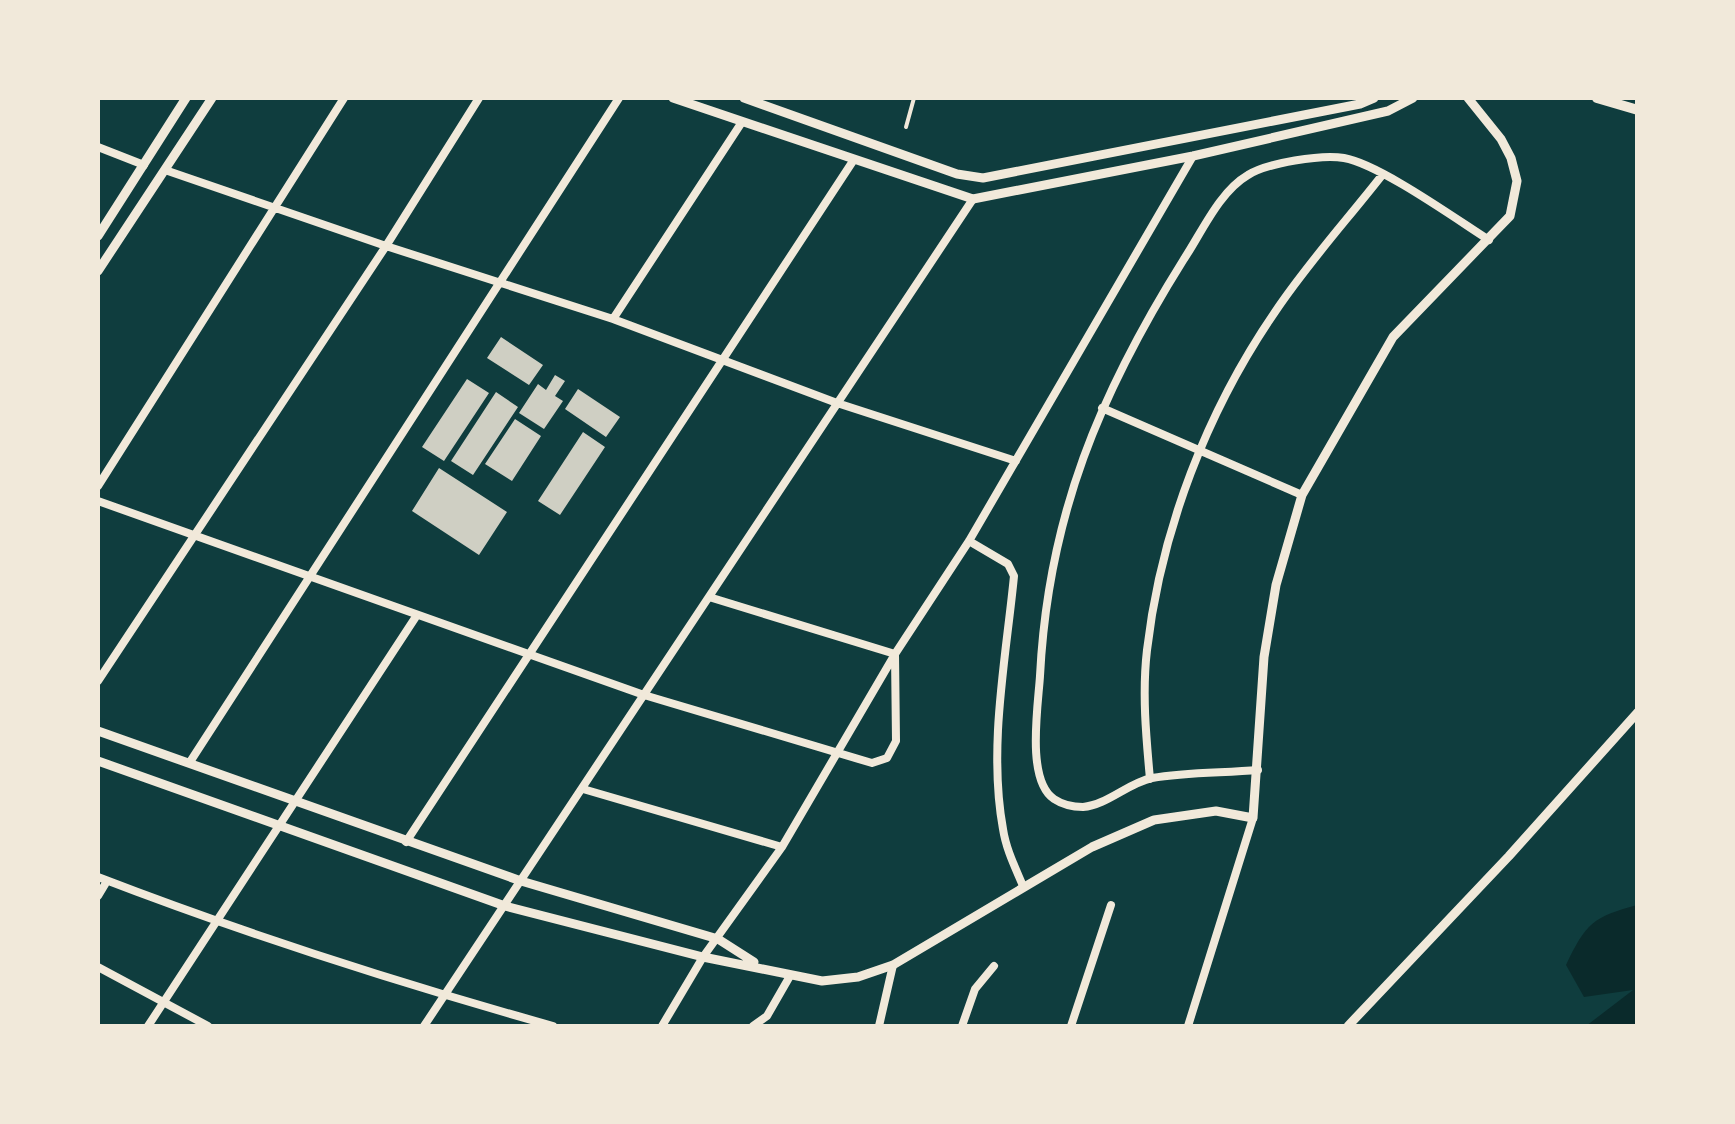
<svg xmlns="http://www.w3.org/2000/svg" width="1735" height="1124" viewBox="0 0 1735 1124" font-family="'DejaVu Sans',sans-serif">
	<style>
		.water { fill: #0a2a2b }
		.building { fill: #cfcfc3 }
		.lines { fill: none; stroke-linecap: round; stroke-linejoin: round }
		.service { stroke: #f1e9da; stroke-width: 4 }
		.minor { stroke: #f1e9da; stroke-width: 8 }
		.tertiary { stroke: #f1e9da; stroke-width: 9 }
		.secondary { stroke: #f1e9da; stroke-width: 10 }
	</style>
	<rect width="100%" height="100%" fill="#0f3d3e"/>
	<path class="water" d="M1637,905v121h-51l47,-36 -49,7 -18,-32c20,-42 27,-48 71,-60z"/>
	<path class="building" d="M501,337l42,28 -14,20 -42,-27z
		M555,375l10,6 -10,15 8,5 -19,28 -25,-16 19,-29 8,6z
		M467,379l22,14 -45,68 -22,-14z
		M578,389l42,28 -14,20 -41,-28z
		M496,392l22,15 -45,68 -22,-14z
		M515,419l26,17 -29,45 -27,-17z
		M583,432l22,15 -45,68 -22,-14z
		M439,468l68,44 -28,43 -67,-44z"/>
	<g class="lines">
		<path class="service" d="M906,127l8,-29"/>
		<path class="minor" d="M98,147l46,18
			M165,170l221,76 227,73 224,84 179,58
			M613,319l129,-197
			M1102,408l200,87
			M98,486l246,-388
			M98,501l546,194 228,68 15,-5 9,-17 -1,-87 -186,-57
			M969,541l39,23 6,12c-8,82 -26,171 -11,253 3,20 12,38 20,57
			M98,681l288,-435 93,-148
			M190,762l429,-664
			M1258,770c-34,3 -72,2 -106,8 -24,5 -45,27 -69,29 -11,0 -20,-2 -29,-8 -28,-19 -16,-92 -14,-123 8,-160 60,-283 144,-417 18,-27 35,-67 64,-84 19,-12 74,-21 96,-17 35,6 112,61 145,82
			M1150,779c-4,-43 -8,-86 -3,-129 14,-120 60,-239 128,-338 32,-48 72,-92 108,-138
			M583,789l199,58
			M406,842l447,-681
			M98,877c148,57 301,106 455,149
			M98,896l9,-15
			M98,967l110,59
			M148,1026l269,-411
			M424,1026l549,-827
			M662,1026l41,-69 79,-110 113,-193 74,-113 224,-385
			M753,1026l14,-10 23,-40
			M879,1026l14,-61
			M962,1026l13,-37 19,-23
			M1071,1026l40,-121
			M1188,1026l65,-208"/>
		<path class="tertiary" d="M673,98l300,101 220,-43 195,-45 25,-13
			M744,98l213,76 26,4 377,-74 14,-6
			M98,236l88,-138
			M98,271l114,-173
			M98,731l423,150 197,58 36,23
			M98,761l407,145 198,51 119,24 36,-4 35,-12 199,-118 62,-27 62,-9 37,7 11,-161 12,-72 26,-90 91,-158 117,-121 7,-35 -6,-23 -10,-19 -33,-41
			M1348,1026l161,-170 129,-144"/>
		<path class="secondary" d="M1597,98l41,12"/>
	</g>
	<rect width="1735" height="1124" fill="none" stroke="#f1e9da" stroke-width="200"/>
</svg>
